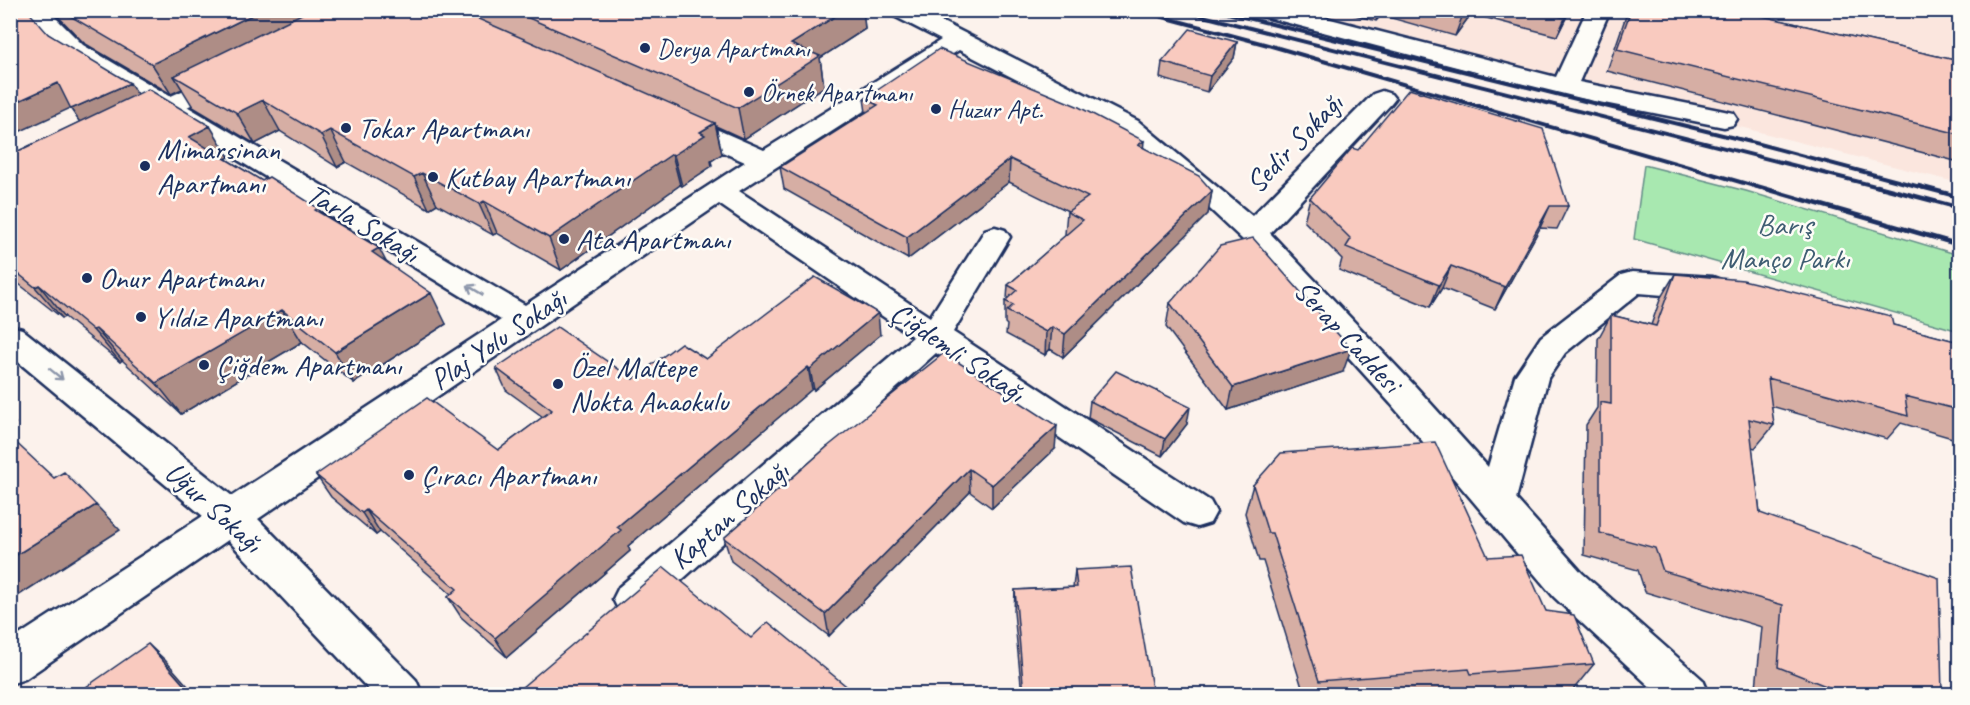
<svg xmlns="http://www.w3.org/2000/svg" width="1970" height="705" viewBox="0 0 1970 705" font-family="Caveat,sans-serif">
	<style>
		.built { fill: #fbe6de }
		.green { fill: #a8e8b0; stroke: #628c87; stroke-width: 1.5 }
		.lines { fill: none; stroke-linecap: round; stroke-linejoin: round }
		.minor-casing { stroke: #1b2f5e; stroke-width: 5 }
		.major-casing { stroke: #1b2f5e; stroke-width: 5 }
		.minor { fill: #fdfcf7; fill-rule: evenodd }
		.major { fill: #fdfcf7; fill-rule: evenodd }
		.rail-far1 { stroke: #1b2f5e; stroke-width: 4 }
		.rail { stroke: #1b2f5e; stroke-width: 4.5 }
		.wall { fill: #d6aea4; stroke: #1b2f5e; stroke-width: 1.5 }
		.shaded-wall { fill: #ae8d86; stroke: #1b2f5e; stroke-width: 1.5 }
		.building { fill: #f9cabf; stroke: #1b2f5e; stroke-width: 1.5 }
		.oneway { stroke: #8c96aa }
		.poi-dot { fill: #1b2f5e; stroke: #fdfcf7; stroke-width: 2 }
		.labels { text-anchor: middle; stroke-width: 5; stroke-linejoin: round; paint-order: stroke }
		.far-poi-label { font-size: 26px; fill: #1b2f5e; stroke: #fdfcf7; text-anchor: start }
		.poi-label { font-size: 30px; fill: #1b2f5e; stroke: #fdfcf7; text-anchor: start }
		.street-label { font-size: 30px; fill: #1b2f5e; stroke: #fdfcf7 }
		.park-label { font-size: 30px; fill: #3e5d72; stroke: #fdfcf7 }
	</style>
	<rect width="100%" height="100%" fill="#fcf2ec"/>
	<filter id="ink" filterUnits="userSpaceOnUse"><feTurbulence type="fractalNoise" baseFrequency=".0167" numOctaves="2"/><feDisplacementMap in="SourceGraphic" scale="12" xChannelSelector="R" yChannelSelector="G"/><feConvolveMatrix kernelMatrix="1 2 1 2 8 2 1 2 1" color-interpolation-filters="sRGB"/></filter>
	<g filter="url(#ink)">
		<path class="built" d="M1284,11h675v172l-403,-103z"/>
		<path class="green" d="M1644,165l102,26 213,64v76l-325,-92z"/>
		<g class="lines">
			<defs>
				<path id="minor" d="M24,10h24l35,35 442,260 220,-143 -77,-34 -4,-6 4,-6 9,-2 9,2 78,34 177,-110 -49,-25 -3,-5h30l219,111 114,95 121,-122 9,-3 9,3 4,5 -4,5 -121,129 145,153 73,81 27,-91 26,-39 80,-62 11,-3 81,5 11,4 5,7 -5,7 -11,4 -74,-6 -74,60 -17,25 -32,121 66,74 121,107 6,14h-51l-104,-97 -163,-193 -148,-164 -47,-44 -76,-63 -161,-83 -220,141 191,126 55,-87 10,-3 10,3 5,7 -57,95 257,169 6,11 -6,11 -13,4 -13,-4 -248,-170 -289,258 -14,6 -14,-6 -6,-12 6,-12 294,-250 -194,-133 -461,315 158,161 6,14h-49l-145,-154 -203,139 -15,5v-43l193,-125 -193,-161v-29l12,3 210,167 269,-176 -436,-265z
					M1255,10h40l261,67 31,-67h23l-31,72 145,29 9,2 4,6 -4,6 -9,2 -160,-32 -306,-80z"/>
				<path id="major" d="M228,70l9,2 3,5 -3,5 -94,47 -9,2 -9,-2 -4,-6 4,-6z"/>
			</defs>
			<use href="#minor" class="minor-casing"/>
			<use href="#major" class="major-casing"/>
			<use href="#minor" class="minor"/>
			<use href="#major" class="major"/>
			<path class="rail-far1" d="M1137,10l131,35 493,143
				M1179,10l704,178
				M1215,10l540,133 169,45"/>
			<path class="rail" d="M1756,186l204,59
				M1877,186l83,22
				M1918,186l42,11"/>
		</g>
		<path class="wall" d="M52,10h811l2,19 -45,29 4,29 -80,52 -28,-13 6,28 -11,7 1,5 -30,20 -2,-1 -119,85 -64,-37 -4,2 -56,-31 -8,5 -83,-47 -9,5 -57,-36 -25,13 -62,-37 -11,-18 -11,5 -87,-51z
			M1344,10h226l-13,26 -86,-22 -16,22 -74,-21 -5,6 -32,-9z
			M1628,10h108l223,51v101l-352,-91z
			M48,34l181,123 -3,2 36,22 56,27 3,5 65,49 60,62 -92,59 -52,-41 -121,72 -59,-54 -2,2 -55,-45 -3,1 -52,-41v-122l70,-33 -10,-14z
			M1237,42l-3,16 -27,34 -47,-14 2,-16z
			M864,99l280,49 68,43 -4,23 -145,143 -13,-8 -5,6 -39,-21 1,-9 -2,-2v-22l2,-2 1,-14 58,-50 -1,-1 2,-22 1,-1 -59,-29 -101,77 -124,-70 -4,-22 86,-55z
			M1358,150l210,56 -11,23 -17,-1 -45,81 -53,-21 -12,19 -91,-37 3,-11 -38,-38 6,-23z
			M1675,274l218,51 66,17v98l-58,-17 -14,16 -116,-33 3,19 -19,23 -3,-1 8,66 182,181h-170l-16,-6 6,-61 -117,-35 -7,-22 -54,-15 2,-130 11,-17 1,-69 13,-24 40,10 10,-28z
			M1170,303l173,69 -115,38 -62,-83z
			M880,335l-66,55 -2,-1 -184,157 2,5 -123,106 -46,-40 -13,-20 3,-3 -71,-62 -4,3 -45,-38 -15,-22 182,-25 45,-33 -37,-27 -10,-22 137,11 73,-20z
			M1090,401l97,23 -25,32 -74,-38z
			M827,447l228,2 -63,59 -22,-16 -141,144 -98,-75 -7,-23z
			M1253,485l235,72 58,54 48,53 -21,26 -58,4h-211l-41,-133h-4l-14,-48z
			M1075,570l78,124h-131l-8,-82 1,-22 58,-3z
			M1959,669v25h-8z"/>
		<path class="shaded-wall" d="M262,10h74l-162,66 8,13 -11,5 -19,-30z
			M845,10h18l2,19 -45,29 4,29 -80,52 -6,-31 53,-64z
			M1379,10h3l-1,5 -5,6z
			M1467,10h5l-1,4 -16,22 7,-19z
			M1568,10h2l-13,26 8,-18z
			M1237,42l-3,16 -27,34 3,-16z
			M58,83l17,23 -65,30v-31z
			M130,83l15,23 -58,27 -16,-24z
			M263,100l17,31 -25,13 -18,-31z
			M715,123l7,31 -11,7 1,5 -30,20 -8,-31 26,-23z
			M210,126l19,31 -21,11 -19,-31z
			M330,130l16,32 -9,5 -16,-32z
			M1144,141l-2,22 -4,-18z
			M672,154l8,31 -119,85 -12,-32z
			M1010,159l-1,23 -101,77 -1,-22z
			M422,173l15,31 -8,5 -15,-32z
			M1212,191l-4,23 -145,143 2,-23z
			M484,201l13,32 -4,2 -14,-31z
			M1550,206l-10,22 -45,81 10,-22z
			M379,248l16,31 -23,-27z
			M1451,266l-9,22 -12,19 9,-22z
			M39,285l26,32 -3,1 -27,-31z
			M431,293l15,31 -92,59 -19,-31z
			M282,310l20,32 -121,72 -25,-31z
			M878,313l2,22 -66,55 -4,-21z
			M1052,327l-2,22 -5,6 1,-23z
			M96,329l26,31 -2,2 -27,-32z
			M1351,349l-8,23 -115,38 5,-23z
			M808,367l4,22 -184,157 2,5 -123,106 -12,-19 122,-111z
			M1190,407l-3,17 -25,32 3,-17z
			M10,418l5,5 -5,2z
			M1057,426l-2,23 -63,59v-23z
			M969,469l1,23 -141,144 -4,-22z
			M96,505l24,25 -110,71v-42z
			M366,510l14,22 -4,3 -14,-22z
			M148,644l17,16 30,34h-3z"/>
		<path class="building" d="M10,10h17l21,24 82,49 -59,26 -13,-26 -48,22z
			M62,10h200l-110,54 -87,-51z
			M310,10h148l257,113 -15,9 5,3 -31,20 -2,-1 -123,84 -65,-37 -5,3 -57,-31 -8,4 -84,-47 -9,5 -58,-35 -26,13 -63,-37z
			M510,10h335l-54,34 29,12 -82,52z
			M1437,10h30l-5,7z
			M1537,10h31l-3,8z
			M1631,10h105l223,51v73l-342,-85z
			M1190,29l47,13 -27,34 -48,-14z
			M939,49l138,57 67,35 -6,4 61,31 13,15 -147,143 -13,-7 -6,5 -39,-21 6,-6 -8,-4 12,-11 -9,-5 75,-65 -16,-8 21,-15 -78,-38 -103,78 -127,-70 98,-62 -14,-6z
			M148,89l62,37 -21,11 73,44 7,-4 49,31 -3,2 64,38 -7,4 59,41 -96,59 -53,-42 -126,73 -60,-54 -3,1 -54,-45 -4,2 -25,-20v-112z
			M1409,89l134,40 25,77h-18l-45,81 -54,-21 -12,19 -93,-38 5,-8 -41,-41 42,-50 6,2z
			M1253,238l98,111 -118,38 -63,-84 50,-57z
			M1675,274l68,6 148,36 2,9 66,17v68l-54,-14 3,20 -140,-38 6,47 -25,-6 11,94 179,65 3,116h-96l-68,-27 5,-62 -120,-34 -8,-23 -55,-15v-131l11,2v-89l45,11z
			M815,277l63,36 -68,56 -2,-2 -191,160 4,3 -126,108 -47,-41 9,-8 -91,-79 -4,3 -46,-38 111,-77 71,52 54,-40 -56,-42 61,-41 76,52 48,-36 25,16z
			M944,353l113,73 -65,59 -23,-16 -144,145 -101,-76 103,-91z
			M1116,371l74,36 -25,32 -75,-38z
			M10,437l44,41 10,-6 32,33 -86,54z
			M1435,442l53,115 33,-2 25,56 28,4 20,49 -123,10 -2,-5 -150,12 -47,-148h-4l-15,-48 28,-32z
			M664,567l87,71 17,-16 88,72h-340l-1,-1z
			M1131,567l22,127h-129l-9,-104 62,-3 -2,-17z
			M148,644l44,50h-116z
			M863,687l9,7h-16z"/>
		<defs><path id="oneway-shaft" d="M-6 0H5M1.5-3L5.5 0L1.5 3" fill="none" stroke-width="1.6" stroke-linecap="round" stroke-linejoin="round" transform="scale(1.5)"/></defs>
		<g class="oneway">
			<use href="#oneway-shaft" transform="translate(475 290) rotate(-149)"/>
			<use href="#oneway-shaft" transform="translate(56 374) rotate(39)"/>
		</g>
	</g>
	<g class="poi-dot">
		<circle cx="645" cy="48" r="6"/>
		<circle cx="749" cy="92" r="6"/>
		<circle cx="936" cy="109" r="6"/>
		<circle cx="346" cy="128" r="6"/>
		<circle cx="145" cy="166" r="6"/>
		<circle cx="433" cy="177" r="6"/>
		<circle cx="564" cy="239" r="6"/>
		<circle cx="87" cy="278" r="6"/>
		<circle cx="141" cy="317" r="6"/>
		<circle cx="204" cy="365" r="6"/>
		<circle cx="558" cy="384" r="6"/>
		<circle cx="409" cy="475" r="6"/>
	</g>
	<g class="labels">
		<g class="far-poi-label">
			<text x="657" y="57">Derya Apartmanı</text>
			<text x="761" y="101">Örnek Apartmanı</text>
			<text x="948" y="118">Huzur Apt.</text>
		</g>
		<g class="poi-label">
			<text x="358" y="138">Tokar Apartmanı</text>
			<text x="157" y="159">Mimarsinan<tspan x="157" dy="34">Apartmanı</tspan></text>
			<text x="445" y="187">Kutbay Apartmanı</text>
			<text x="576" y="249">Ata Apartmanı</text>
			<text x="99" y="288">Onur Apartmanı</text>
			<text x="153" y="327">Yıldız Apartmanı</text>
			<text x="216" y="375">Çiğdem Apartmanı</text>
			<text x="570" y="377">Özel Maltepe<tspan x="570" dy="34">Nokta Anaokulu</tspan></text>
			<text x="421" y="485">Çıracı Apartmanı</text>
		</g>
		<g class="street-label">
			<text transform="translate(1294 143) rotate(-46)" y="10">Sedir Sokağı</text>
			<text transform="translate(363 223) rotate(31)" y="10">Tarla Sokağı</text>
			<text transform="translate(1348 336) rotate(47)" y="10">Serap Caddesi</text>
			<text transform="translate(498 339) rotate(-34)" y="10">Plaj Yolu Sokağı</text>
			<text transform="translate(958 352) rotate(34)" y="10">Çiğdemli Sokağı</text>
			<text transform="translate(214 507) rotate(42)" y="10">Uğur Sokağı</text>
			<text transform="translate(729 515) rotate(-41)" y="10">Kaptan Sokağı</text>
		</g>
		<g class="park-label">
			<text x="1785" y="234">Barış<tspan x="1785" dy="34">Manço Parkı</tspan></text>
		</g>
	</g>
	<rect width="1970" height="705" fill="none" stroke="#fdfcf7" stroke-width="36"/>
	<rect x="18" y="18" width="1934" height="669" fill="none" stroke="#1b2f5e" stroke-width="2" filter="url(#ink)"/>
</svg>
